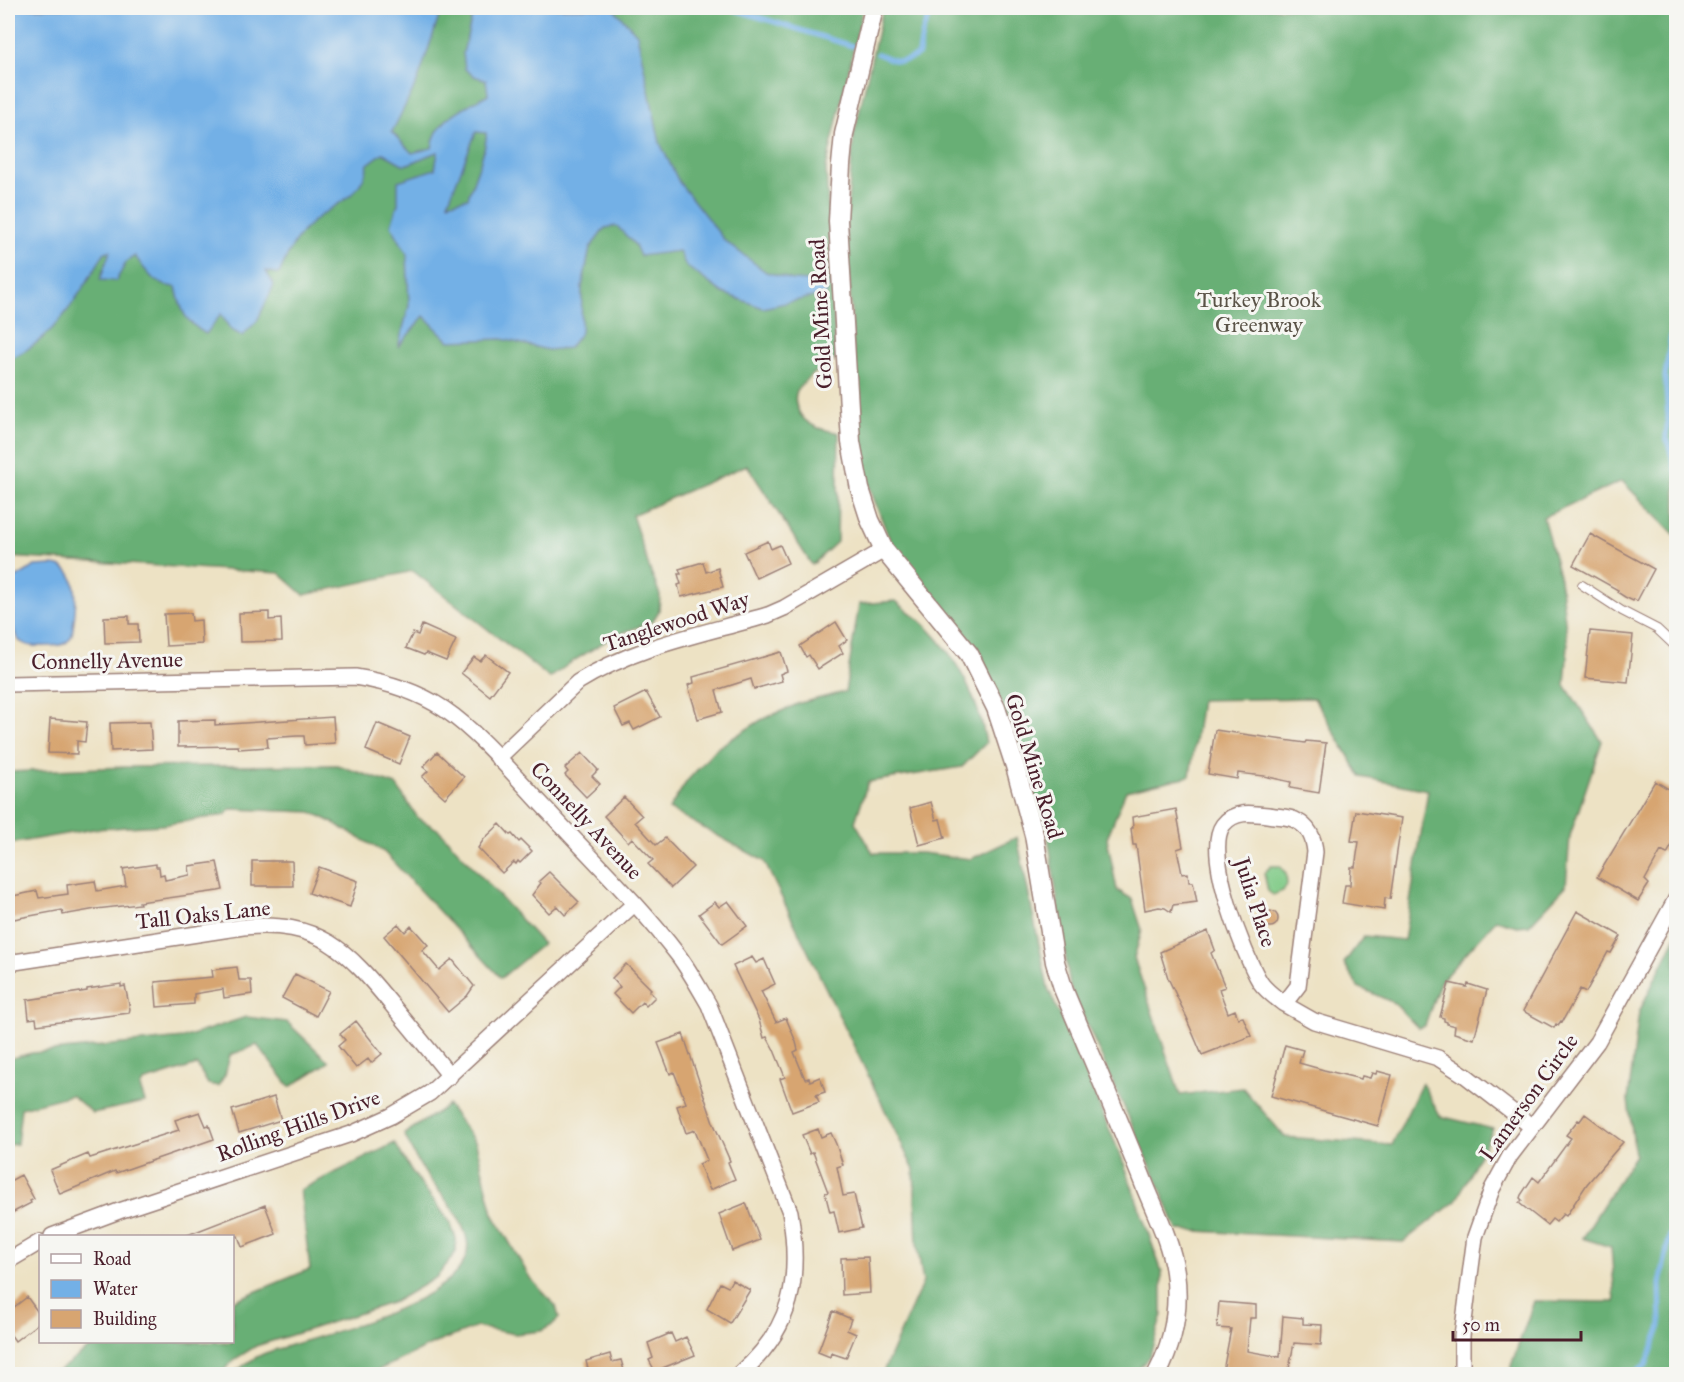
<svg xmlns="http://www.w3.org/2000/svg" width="1684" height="1382" viewBox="0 0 1684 1382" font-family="'IM FELL Great Primer',serif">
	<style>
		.green { fill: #81cb88; stroke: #66755a; stroke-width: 1.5 }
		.forest { fill: #68af74; stroke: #596750; stroke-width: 1.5 }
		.water { fill: #73b0e6; stroke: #5e6888; stroke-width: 1.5; fill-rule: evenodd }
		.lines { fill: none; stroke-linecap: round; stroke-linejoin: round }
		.stream { stroke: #73b0e6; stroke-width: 5 }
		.building { fill: #d7a571 }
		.service-casing { stroke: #9c8078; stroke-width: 10 }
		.minor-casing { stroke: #9c8078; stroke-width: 18 }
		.tertiary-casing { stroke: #9c8078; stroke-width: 21 }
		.service { stroke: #fff; stroke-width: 8 }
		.minor { stroke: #fff; stroke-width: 15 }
		.tertiary { stroke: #fff; stroke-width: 18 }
		.labels { text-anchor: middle; stroke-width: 6; stroke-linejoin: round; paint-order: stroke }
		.park-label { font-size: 22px; fill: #5a5347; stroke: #f6f6f2 }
		.street-label { font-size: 22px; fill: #4a1f2b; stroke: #f6f6f2 }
	</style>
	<rect width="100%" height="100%" fill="#f6f6f2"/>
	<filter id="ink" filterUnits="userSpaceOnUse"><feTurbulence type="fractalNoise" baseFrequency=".0167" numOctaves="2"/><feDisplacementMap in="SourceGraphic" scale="12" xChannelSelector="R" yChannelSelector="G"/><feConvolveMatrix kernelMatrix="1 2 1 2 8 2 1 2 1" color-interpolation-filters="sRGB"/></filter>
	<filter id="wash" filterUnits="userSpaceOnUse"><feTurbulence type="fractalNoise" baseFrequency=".008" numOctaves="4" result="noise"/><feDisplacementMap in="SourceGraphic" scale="24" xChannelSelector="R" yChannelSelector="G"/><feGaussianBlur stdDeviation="1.35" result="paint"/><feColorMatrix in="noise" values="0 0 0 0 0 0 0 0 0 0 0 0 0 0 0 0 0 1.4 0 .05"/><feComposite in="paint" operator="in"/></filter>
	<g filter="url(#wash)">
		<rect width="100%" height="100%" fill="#ede2c4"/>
		<path class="green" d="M1271,866h9l6,8 1,11 -4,6 -10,4 -5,-4 -4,-18z"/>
		<path class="forest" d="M8,8h855l-37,160 10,190c-10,10 -23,14 -33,25 -16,15 -4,37 13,44 7,3 16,4 23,6l-2,109 -25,23 -65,-100 -115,50 17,52 11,28 -1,16 -7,11 -38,14 -44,27 -20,15 -137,-107 -109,24 -25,-22 -271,-16z
			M883,8h793v528l-54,-55 -79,36 17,62 8,66 -3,40 37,56 -32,95 -4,50 -37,39 -12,1 -21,-6 -56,62 -15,44 -7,2 -24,-25 -36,-16 -14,-24 20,-27 40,4 24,-150 -67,-13 -47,-79 -113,2 -11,76 -64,15 -19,47 10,52 15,9 10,31 -8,28 46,137 63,-7 42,49 107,8 30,-62 18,33 53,13 -37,72 -53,41 -226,-12 -21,-52 -86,-191 -22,-151 -42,-120 -27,-67 -69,-76 -18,-27 -25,-65 -8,-38 -13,-218 8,-90z
			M896,601c10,9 23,17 32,27 30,31 51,72 58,115l-24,24 -94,15 -13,40 18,31h49l49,6 46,-22 31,151 75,173 39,111v43l-12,40 -15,19h-253l41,-92 -6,-38 -3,-74 -150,-309 -95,-52 18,-28 30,-33 44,-28 39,-17 45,-11 14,-88z
			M337,765l59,20 22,33 21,12 104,114 -42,34 -117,-126 -54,-31 -19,-9 -80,-3 -6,6 -63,10 -68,4 -86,15v-72l117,-5z
			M1676,936v438h-166l1,-8 23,-65 81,1 -4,-55 -29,-9 53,-83 -7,-55 11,-88z
			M246,1017l41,5 42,40 -39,25 -33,-42 -27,10 -5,20 -7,11 -10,-2 -11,-19 -54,17 -3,5 5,15 -52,11 -22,-18 -50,13 -4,36 -9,1v-86l24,-6 151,-15z
			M448,1105l28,38 17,71 37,64 26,28 3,12 -8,8 -10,5 -26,3 -38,-7 -42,16 -65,31h-138c10,-7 19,-15 31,-20 41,-16 217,-52 204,-114 -6,-28 -31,-50 -46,-73 -7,-10 -11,-22 -17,-33z
			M395,1143l15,26 40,53 6,17v13l-19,25 -43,25 -83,27 -55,17 -21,13 -15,15h-166l34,-25 18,-7h126l1,-41 77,-32 -10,-79z"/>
		<path class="water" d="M8,8h434l-24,72 -26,52 20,21 20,-5c3,-30 33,-40 56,-54l-2,-14 -12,-4 -9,-7 -2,-16 11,-45h139l24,26 23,109 19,39 46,59 41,31 27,8 35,2 -2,12 -63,14 -40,-15 -37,-27 -7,-15 -39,5 -5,-11 -18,-19 -12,2 -15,20 -8,39 -1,45 -12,16 -21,2 -46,-11 -53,2 -25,-25 -26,31 11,-41 -2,-52 -16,-29 7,-21v-23l37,-12 3,-17c-12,3 -22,11 -34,13l-21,-12 -15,11c-8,38 -36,38 -60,62 -14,14 -21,29 -29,48l-13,-3 8,14 -17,36 -15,15 -12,-7 -9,-15 -15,20c-22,-13 -25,-23 -30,-47 -21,-1 -29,-14 -41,-31l-8,5 -11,20 -16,-1 10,-29 -5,1c-24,40 -51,90 -97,107zM476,132l10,1c2,15 -14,49 -18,65l-20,5z
			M52,565c33,1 23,48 20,70 -5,11 -12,10 -23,11 -9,0 -20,2 -28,-4 -13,-8 -8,-50 -7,-63l21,-13z"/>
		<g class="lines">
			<path class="stream" d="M729,8l123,38
				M878,54c19,8 22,11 41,0 2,-18 5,-32 16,-46
				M1676,327l-5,9 -6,40 3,40 -2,21 10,33
				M1609,1374l10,-2h17l10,-7 15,-39 -1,-42 10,-49 6,-1"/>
		</g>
		<g id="blocks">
			<path class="building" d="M1590,534l64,35 -17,32 -3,-2 -1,2 -8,-4 -8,-5 1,-2 -45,-25z
				M768,541l3,8 9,-4 8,18 -32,15 -12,-26z
				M703,562l3,10 12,-4 5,19 -42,10 -3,-12 3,-1 -3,-10h3l-2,-5z
				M269,612v8l12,-1 1,22 -42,1 -1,-29z
				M191,613l1,8 9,-1 1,24 -36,2 -2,-32z
				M129,616v8h9l1,18 -34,1 -1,-26z
				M836,622l11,18 -8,6 4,7 -25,16 -9,-14 -3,2 -6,-11z
				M422,625l34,15 -10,21 -20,-8 -2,2 -18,-7 7,-15 5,2z
				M1590,631l43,4 -5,47 -43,-4z
				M781,652l6,19 -7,3 2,7 -28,8 -3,-10 -35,11 6,22 -24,7 -10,-34 6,-2 -1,-6z
				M486,655l22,17 -18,24 -29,-23 13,-16 6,4z
				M646,692l14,25 -26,13 -4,-7 -7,3 -9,-18z
				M333,717l2,26 -30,2 -1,-9h-7l-30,2 1,9 -29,2 -1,-3 -60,1v-26l37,-1v5z
				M50,719l37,3 -2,20 -8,-1v13l-29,-1z
				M150,722l2,27 -41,2 -1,-28z
				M377,723l33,14 -11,27 -33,-14z
				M1215,730l90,13 1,-2 20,2 -7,50 -29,-5 1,-6 -27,-6 -26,-3 -1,6 -29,-5z
				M437,752l27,25 -19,21 -23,-21 6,-6 -5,-4z
				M582,753l16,17 -6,6 8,8 -14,13 -21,-22 3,-3 -3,-4z
				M1655,781l22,13v42l-10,18 -6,-3 -16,29 4,4 -11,17 -41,-24z
				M624,797l18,19 -7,6 21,23 9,-7 28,29 -22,21 -23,-24 5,-4 -21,-22 -4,4 -24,-26z
				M931,802l5,18 4,-1 5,19 -26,7 -9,-37z
				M1176,809l7,38 -6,2 5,25 6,-1 1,9h4l4,20 -24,3 -2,7 -6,-4 -6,-1 -14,3 -9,-65h-3l-2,-17h2l-1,-11z
				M1356,811l46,7 -12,81 -5,-1 -1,12 -42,-7 3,-18h5l1,-18h4l4,-25 -8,-1z
				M500,824l10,11 2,-1 7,8 2,-2 11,11 -12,12 -2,-2 -2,3 -2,-2 -12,11 -24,-25 6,-9z
				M252,861h40l1,25h-41z
				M217,862l6,28 -5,1 -79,11 1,2 -44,5 -33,6 -1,-5 -54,10v-23l29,-6 2,7 29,-4 -1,-9 28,-4 2,10 29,-5 -3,-17 33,-5v3h3l1,8 4,-1 1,6 25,-5 -1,-9z
				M319,867l39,14 -8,26 -41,-14z
				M549,872l30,30 -14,13 -8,-9 -8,7 -17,-18 9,-12 -2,-2z
				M728,901l19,25 -25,18 -23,-30 16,-12 4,5z
				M1577,911l44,25 -10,17 -3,-1 -22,40 -6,-3 -18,33 -1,-1 -3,4 -2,-1 -2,4 -31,-17z
				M1262 919a8 8 0 1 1 16 0a8 8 0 1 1-16 0Z
				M398,924l7,8 6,-6 17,19 -6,5 17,20 13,-11 22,27 -7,10 -19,16 -64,-76z
				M1208,931l7,19 -4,3 14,34 -6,2 9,24 7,-3 3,8 5,-1 8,19 -49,19 -15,-35h1l-20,-42 -8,-26z
				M752,957l4,6 8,-4 11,25 -14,7 15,31 10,-4 10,24 2,8 -4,2 11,27 4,-1 1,3 10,-4 5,15 -9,3 3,7 -27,10 -12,-33 5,-2 -11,-27 -7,-13 -3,1 -5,-18 -26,-54z
				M626,964l25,25 -2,2 6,6 -9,9 -4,-4 -11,11 -18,-19 7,-7 -8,-9z
				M237,967l2,13h12l1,14 -28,4 -1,-9 -29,5v10l-37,3 -2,-25 58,-5 -1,-7z
				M295,974l34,17 -13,25 -34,-18z
				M1449,983l18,4 1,-3 19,6 -13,49 -20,-6 1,-7 -8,-2v-2l-3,-1v-3l-4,-1z
				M121,984v3l4,-1 5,23 -1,4 -92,12 -1,-7 -7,1 -2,-19 60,-9v-2z
				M356,1021l26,33 -11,9 -3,-4 -12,9 -18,-22 7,-6 -5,-6z
				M683,1034l30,88 17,39 -2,1 7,17 -25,11 -11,-26 8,-4 -12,-30 -9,3 -9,-27 9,-3 -12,-31 -4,2 -12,-31z
				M1285,1045l18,5 -4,13 25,7 37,9 1,-3 8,2 2,-5 4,1 1,-3 15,4 -14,51 -107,-30z
				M274,1097l7,23 -42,13 -7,-23z
				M200,1112l6,14 3,-1 5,14 -98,34 -1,-2 -55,23 -10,-24 38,-16 2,4 89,-28 -4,-10z
				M1585,1114l38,28 -36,42 -21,32 -3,-2 -7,8 -4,-3 -5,6 -28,-22 3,-3 -2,-2 1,-3 12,-18 6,5 32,-44 -5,-3 12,-15 2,1z
				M818,1129l3,8 10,-4 5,11 7,21 -6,2 6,29 11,-2 8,34 -23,5 -5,-22 -4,1 -5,-19 3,-1 -15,-40 -3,2 -8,-19z
				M21,1175l13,24 -4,2 1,2 -23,12v-33z
				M746,1203l14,37 -28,11 -13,-37z
				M265,1205l11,29 -34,13 -4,-11h-53z
				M868,1257l2,36 -28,2 -1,-37z
				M732,1280l18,10 -20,33 -23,-14 13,-26 8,4z
				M27,1297l13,18v7l-25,19 -7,-10v-19z
				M1219,1302l37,3v13h-6l-3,33 33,6 3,-41 20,2v6l19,1 -1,20 -27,-2 -6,31h-49l-16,-3 8,-42 -14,-1z
				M833,1311l18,8 -4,11 9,4 -10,24 -15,-5 -1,4 -12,-5z
				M671,1333l4,9 11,-5 9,18 -40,16 -6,-11 4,-2 -5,-15z
				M610,1354l2,8 9,-2 4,14h-42v-4l5,-1 -2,-8z"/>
		</g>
	</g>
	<g filter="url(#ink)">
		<use href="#blocks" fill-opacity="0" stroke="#9c8078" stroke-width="1.5"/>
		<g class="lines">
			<defs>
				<path id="service" d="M1582,585l40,26 35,18 19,18"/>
				<path id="minor" d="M8,684l347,-7c32,5 62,14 89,32 37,25 74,71 105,103 43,47 90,92 129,143 12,16 21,33 31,50l81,207c11,66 3,116 -50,162
					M498,758l80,-76c57,-36 126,-48 190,-67l16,-7 100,-58
					M8,963l235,-36c76,-7 104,23 149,78 19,23 39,47 58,71
					M1284,1004c-8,-6 -18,-13 -24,-22 -16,-27 -57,-130 -37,-157 13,-17 34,-11 52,-9 7,1 16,1 22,5 12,6 17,18 18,31l-17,134 -14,18 30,17 124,37 28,18 65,50
					M52,1236l67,-25 232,-77 40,-18 39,-23 204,-189
					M8,1261l32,-19
					M1462,1374v-38l13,-99 17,-48 18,-33 87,-114 79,-143"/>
				<path id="tertiary" d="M874,8l-30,126 -3,31 -3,56 13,221 9,47 10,31 14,30 85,104 27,54 19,58 19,69 21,127 9,29c27,65 55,129 81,195 11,27 26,57 30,86 5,36 -2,71 -18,102"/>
			</defs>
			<use href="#service" class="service-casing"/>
			<use href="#minor" class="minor-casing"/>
			<use href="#tertiary" class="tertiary-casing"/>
			<use href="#service" class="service"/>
			<use href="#minor" class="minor"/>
			<use href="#tertiary" class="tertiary"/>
		</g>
	</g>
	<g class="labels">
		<g class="park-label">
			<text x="1259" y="307">Turkey Brook<tspan x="1259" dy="25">Greenway</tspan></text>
		</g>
		<g class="street-label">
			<text transform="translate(820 314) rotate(-93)" y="8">Gold Mine Road</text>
			<text transform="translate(676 621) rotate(-18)" y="8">Tanglewood Way</text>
			<text transform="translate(107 660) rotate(-1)" y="8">Connelly Avenue</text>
			<text transform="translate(1035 766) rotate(73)" y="8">Gold Mine Road</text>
			<text transform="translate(587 820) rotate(47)" y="8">Connelly Avenue</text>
			<text transform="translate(1256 902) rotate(72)" y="8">Julia Place</text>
			<text transform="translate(203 914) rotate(-6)" y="8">Tall Oaks Lane</text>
			<text transform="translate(1528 1097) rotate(-54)" y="8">Lamerson Circle</text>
			<text transform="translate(298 1125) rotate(-20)" y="8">Rolling Hills Drive</text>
		</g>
	</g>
	<rect width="1684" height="1382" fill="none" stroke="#f6f6f2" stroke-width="30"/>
	<rect x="39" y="1235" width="195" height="108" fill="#f6f6f2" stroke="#b1a0a2" stroke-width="1.5"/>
	<rect x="51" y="1254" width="30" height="9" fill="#ffffff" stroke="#b1a0a2" stroke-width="1.5"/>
	<text x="93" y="1265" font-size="18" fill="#4a1f2b">Road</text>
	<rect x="51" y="1280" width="30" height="18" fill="#73b0e6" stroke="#b1a0a2" stroke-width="1.5"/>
	<text x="93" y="1295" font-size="18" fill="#4a1f2b">Water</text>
	<rect x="51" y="1310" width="30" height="18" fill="#d7a571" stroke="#b1a0a2" stroke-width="1.5"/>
	<text x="93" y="1325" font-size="18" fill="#4a1f2b">Building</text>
	<path d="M1453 1331v9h128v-9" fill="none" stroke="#4a1f2b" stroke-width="3"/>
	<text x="1462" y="1331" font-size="18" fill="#4a1f2b" stroke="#f6f6f2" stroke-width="4.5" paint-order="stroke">50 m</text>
</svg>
